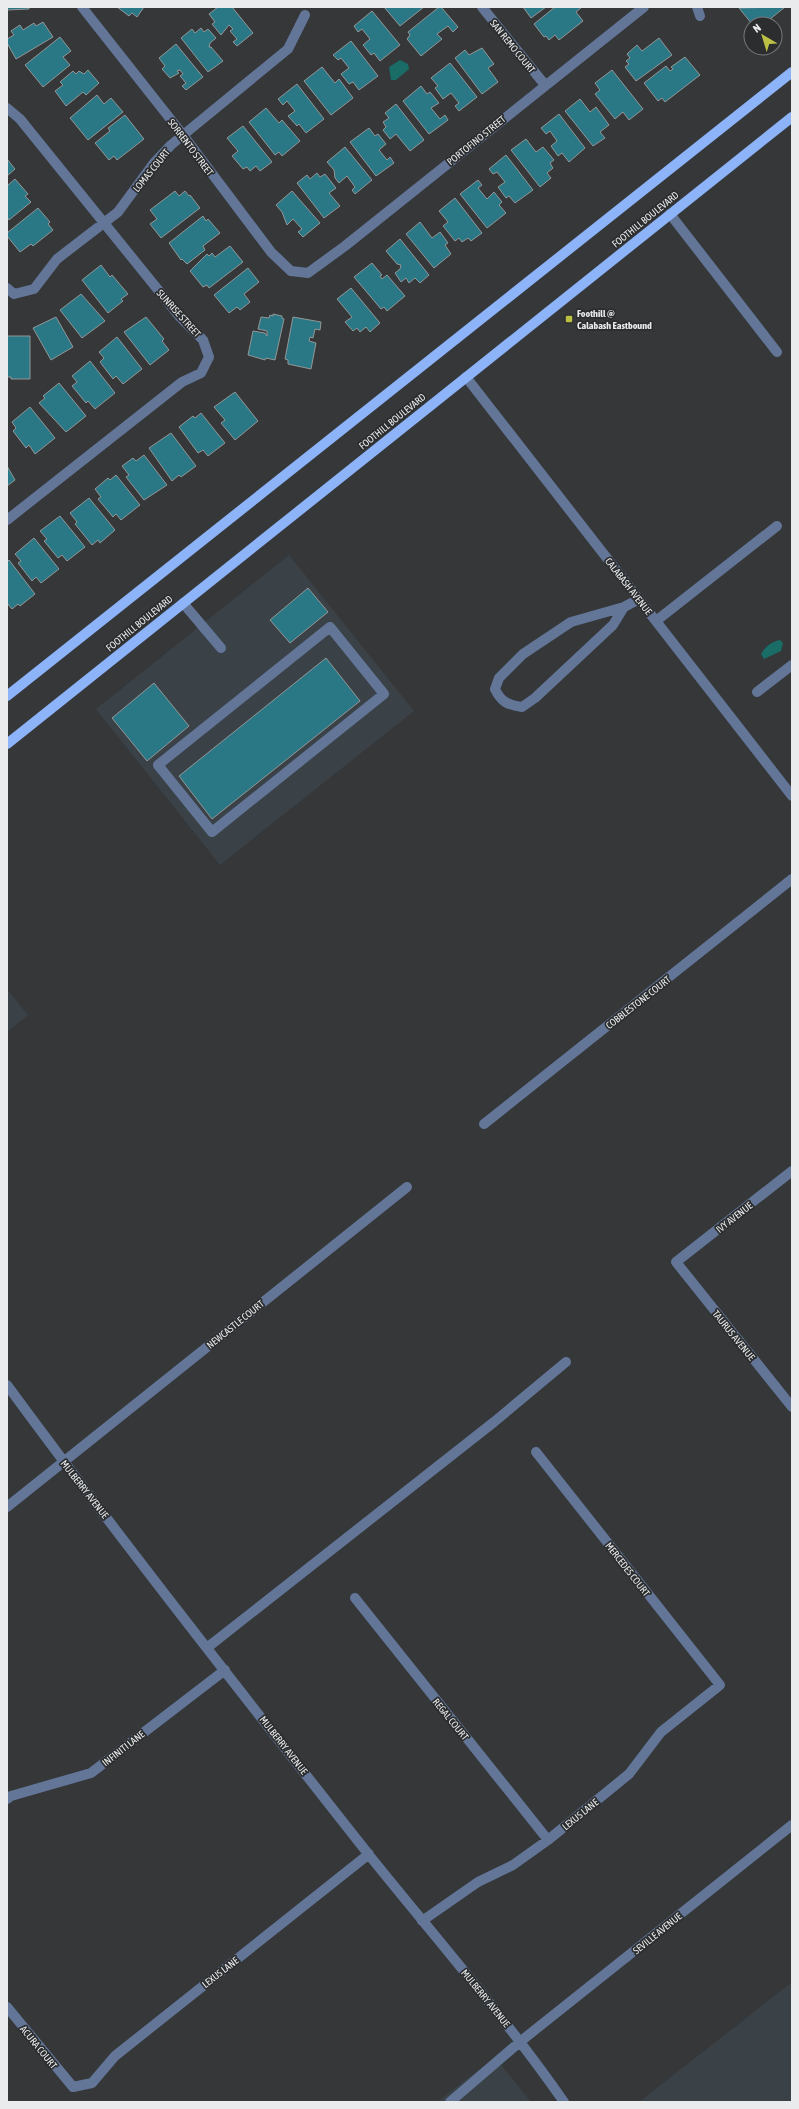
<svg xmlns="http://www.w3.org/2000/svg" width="799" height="2109" viewBox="0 0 799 2109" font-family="'Asap Condensed',sans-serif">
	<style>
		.built { fill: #3a4248 }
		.water { fill: #196d66 }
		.building { fill: #2a7785; stroke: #949798 }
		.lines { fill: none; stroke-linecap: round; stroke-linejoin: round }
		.minor { stroke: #637698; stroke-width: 10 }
		.major { stroke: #8db3f9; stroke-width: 10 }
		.poi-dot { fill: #bbc044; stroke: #2b2d2f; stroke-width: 1.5 }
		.labels { text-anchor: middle; stroke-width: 3.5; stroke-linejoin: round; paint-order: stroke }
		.street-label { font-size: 10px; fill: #e9ebec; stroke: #2b2d2f }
		.poi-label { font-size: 10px; font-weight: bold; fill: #e9ebec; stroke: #2b2d2f; text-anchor: start }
	</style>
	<rect width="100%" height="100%" fill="#353739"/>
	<path class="built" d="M289,555l125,156 -194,154 -124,-156z
		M7,989l21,26 -21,17z
		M792,1982v120h-153z
		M495,2057l36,45h-94z"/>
	<path class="water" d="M400,60l8,4 1,5 -13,11h-5l-2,-13z
		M780,640l3,3 -2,8 -17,8 -3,-5c5,-8 10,-12 19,-14z"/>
	<path class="building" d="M7,7h22v2l-22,1z
		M117,7h27l-7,10 -5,-4 -3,3z
		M218,7h14l21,26 -16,13 -4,-4 4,-3 -7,-8 3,-2 -4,-4 -8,10 -9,-11 3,-2 -6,-8z
		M384,7h40l-24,19z
		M439,7h2l17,20 -5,5 -5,-6 -11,8 5,5 -21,17 -14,-17 3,-4 -2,-3z
		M523,7h23l-15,11z
		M555,7h27l-6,5 7,9 -24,19 -4,-5 -6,5 -3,-4 -2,1 -10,-13z
		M785,7l-21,17h-12l-13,-16z
		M372,11l28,34 -20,16 -6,-8 -3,2 -8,-10 7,-6 -8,-10 -4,3 -4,-6z
		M43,22l10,15 -37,22 -9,-16v-4l7,-4 -3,-4 9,-6 3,5 11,-7 2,3z
		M201,28l3,4 4,-3 8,9 -6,5 -1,4h2l12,14 -15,11 -27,-34 11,-9 3,4z
		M60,37l11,14 -8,6 7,8 -27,22 -18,-22z
		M659,38l13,17 -36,26 -11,-14 4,-3 -3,-3 4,-3 -3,-4 10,-9 5,6z
		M351,41l27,35 -19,14 -6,-8 -4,2 -8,-10 8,-6 -8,-10 -3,2 -5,-5z
		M176,44l27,33 -17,13 -4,-4 4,-3 -6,-7 3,-2 -3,-4 -3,1 2,2 -9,5 -8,-9 3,-3 -6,-8z
		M482,48l12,16 -6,4 10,14 -16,12 -27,-36 10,-8 4,5z
		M685,57l15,18 -35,27 -3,-4 -4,3 -14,-18 22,-17 4,5 3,-2 -2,-2z
		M450,63l27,34 -18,14 -4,-5 4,-3 -8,-10 -8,6 -8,-11 3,-2 -7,-8z
		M322,67l13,16 4,-4 14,19 -22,17 -27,-34z
		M88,70l11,13 -13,12 -3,-3 -17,14 -11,-15 8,-6 -3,-3 13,-11 3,3 3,-3 5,3z
		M612,70l31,39 -14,11 -6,-8 -8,7 -20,-25 5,-4 -5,-7z
		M297,84l27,35 -18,14 -7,-9 -2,2 -9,-10 7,-5 -8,-10 -4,4 -5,-6z
		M421,86l6,8 3,-2 9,11 -8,5 9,11 5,-4 3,5 -19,14 -26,-33z
		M97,95l7,9 7,-6 12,14 -35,28 -18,-22z
		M580,99l10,13 6,-5 13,18 -9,7 5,6 -12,8 -28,-35z
		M396,104l28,36 -14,11 -14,-17 -6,5 -7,-9 3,-3 -3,-5 6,-4 -4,-5z
		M266,108l13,15 3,-3 18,21 -18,15 -3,-4 -4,3 -26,-33z
		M559,114l26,34 -16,14 -7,-9 -4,3 -7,-10 6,-5 -7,-10 -4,3 -5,-6z
		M125,115l19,24 -27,21 -3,-4 -5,4 -14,-17 15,-12 -2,-3z
		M243,126l29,36 -12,9 -4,-5 -6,5 -3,-4 -4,2 -11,-13 6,-5 -11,-13z
		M369,128l6,8 3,-2 8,10 -7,6 8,10 3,-3 4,6 -18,13 -26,-34z
		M526,139l10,13 7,-5 11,13 -4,3 3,5 -6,5 4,5 -11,9 -29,-37z
		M345,147l27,33 -17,14 -3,-4 3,-3 -8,-11 -8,7 -4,-5 -1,-8 -7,-8z
		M506,155l27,35 -18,13 -6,-7 -3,2 -8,-11 7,-5 -8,-10 -4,2 -4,-5z
		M7,159l8,10 -8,7z
		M317,173l3,4 5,-3 11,14 -7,5 11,13 -16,12 -27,-35 10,-8 3,4z
		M15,179l13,15 -3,2 6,6 -22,18 -2,-3v-31z
		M478,180l4,5 -4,3 9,11 7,-7 8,10 -3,3 7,8 -19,15 -27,-34z
		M175,191l4,5 6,-5 4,5 1,-1 10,13 -39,30 -11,-14 7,-5 -7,-9z
		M292,191l28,32 -17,14 -5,-5 4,-3 -9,-10 -6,6 -5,-13 -6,-7z
		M455,198l27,35 -11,8 -3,-3 -6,4 -3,-4 -4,3 -12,-15 5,-4 -9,-11z
		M38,208l12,14 -2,2 5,6 -20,16 -2,-2 -11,8 -13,-16v-3z
		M203,216l3,5 2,-2 12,14 -17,13 2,4 -18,14 -5,-5 -1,1 -12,-17z
		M420,222l12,16 8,-6 8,11 -3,2 6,9 -17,14 -28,-34z
		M400,239l29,36 -9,8 -5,-5 -6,5 -3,-5 -5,4 -6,-9 5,-4 1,-4 -4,-1 -11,-13z
		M230,246l13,16 -34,26 -2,-3 -4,2 -13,-16 17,-17 2,2 3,-3 3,4z
		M372,263l10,12 -2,1 2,3 5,-4 18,21 -18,15 -3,-4 -3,2 -27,-32z
		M101,265l9,12 2,-2 16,19 -7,5 2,2 -15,12 -26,-33z
		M248,268l11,14 -15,12 6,8 -10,8 -3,-3 -8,6 -15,-18z
		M351,288l29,35 -10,9 -4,-5 -6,5 -3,-4 -4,3 -8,-9 7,-5 -15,-18z
		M81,294l24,27 -23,17 -22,-28z
		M273,314l9,2v2l2,1 -9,41 -9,-2 -1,2 -17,-5 5,-24 12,2 2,3v-5l-9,-2 3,-12 8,1 1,-3 3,1z
		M56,317l17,30 -22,13 -18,-32z
		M146,317l18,22 -2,2 7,9 -19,15 -26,-33z
		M293,317l28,5 -1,8 -5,-1 -2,9 -3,-1 -1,4 7,2 -5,26 -23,-5v-4l-3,-1z
		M7,336h23v43h-19v-2h-4z
		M117,337l25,32 -19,15 -7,-8 -3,3 -13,-17 4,-4 -5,-6z
		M90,361l25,32 -20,16 -7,-8 -2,2 -14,-17 5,-4 -5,-6z
		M59,383l27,33 -20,16 -27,-29 6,-5 -2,-2z
		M235,392l23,29 -23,19 -14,-17 4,-3 -11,-13z
		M30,407l25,31 -20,16 -6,-9 -3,3 -13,-17 3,-3 -4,-6z
		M201,413l24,30 -17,13 -5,-6 -5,3 -19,-26 14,-11 2,2z
		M171,433l25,33 -15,11 -2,-2 -7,6 -23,-33z
		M144,455l23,30 -23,15 -18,-23 3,-2 -7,-9 11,-8 3,3z
		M7,466l8,14 -8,6z
		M116,475l24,30 -19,15 -5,-6 -3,3 -15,-18 3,-2 -6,-8 13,-11 2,2z
		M89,498l26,32 -15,13 -2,-3 -6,5 -17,-21 2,-2 -7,-9z
		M60,516l25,31 -18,14 -5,-6 -4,3 -14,-17 3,-2 -7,-8z
		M34,538l25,31 -18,14 -5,-6 -4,4 -14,-18 3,-2 -6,-7z
		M9,560l26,34 -15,12 -2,-2 -6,5 -5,-6v-41z
		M308,588l20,24 -38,31 -20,-23z
		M326,658l34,43 -148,118 -33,-43z
		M154,683l35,43 -42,35 -35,-43z"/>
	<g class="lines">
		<path class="minor" d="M82,7l101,128 88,117 20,19 17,2 37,-27 299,-239
			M482,7l63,78
			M697,7l3,9
			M7,108l13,11 160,198 23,23 6,17 -8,16 -19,9 -175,138
			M670,214l107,138
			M7,288l7,6 20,-5 23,-30 61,-47 36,-49 17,-18 117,-96 17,-34
			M466,377l326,419
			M183,603l38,45
			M624,607l-11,18 -78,73 -13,9c-14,-2 -21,-5 -27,-18l4,-11 24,-24 48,-32 53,-15 15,-8
			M656,621l121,-95
			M330,627l54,67 -172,138 -54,-67z
			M757,692l35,-27
			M484,1124l308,-245
			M792,1171l-116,91 116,145
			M7,1385c117,159 240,315 362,470 66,82 135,161 195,247
			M7,1507l400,-320
			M355,1598l193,242
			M208,1647l286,-225 72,-60
			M7,1799l4,-3 80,-23 134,-103
			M422,1921l56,-39 35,-17 35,-25 81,-66 32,-42 59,-47 -184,-233
			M7,2007l66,80 19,-4 23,-27 254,-202
			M450,2102l71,-61 271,-216"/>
		<path class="major" d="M7,696l785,-624
			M7,744l785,-627"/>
	</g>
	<rect class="poi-dot" x="565" y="315" width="8" height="8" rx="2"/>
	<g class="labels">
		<g class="street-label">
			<text transform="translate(513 46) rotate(51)" y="4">SAN REMO COURT</text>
			<text transform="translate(476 140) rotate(-39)" y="4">PORTOFINO STREET</text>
			<text transform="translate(191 147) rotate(53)" y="4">SORRENTO STREET</text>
			<text transform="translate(151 170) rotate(-51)" y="4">LOMAS COURT</text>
			<text transform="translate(645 219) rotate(-39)" y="4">FOOTHILL BOULEVARD</text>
			<text transform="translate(179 313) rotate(48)" y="4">SUNRISE STREET</text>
			<text transform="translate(392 421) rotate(-39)" y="4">FOOTHILL BOULEVARD</text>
			<text transform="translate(629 586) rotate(52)" y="4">CALABASH AVENUE</text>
			<text transform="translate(139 623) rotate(-39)" y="4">FOOTHILL BOULEVARD</text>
			<text transform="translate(638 1002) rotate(-38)" y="4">COBBLESTONE COURT</text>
			<text transform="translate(734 1217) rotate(-38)" y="4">IVY AVENUE</text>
			<text transform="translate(235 1324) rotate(-39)" y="4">NEWCASTLE COURT</text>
			<text transform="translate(734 1335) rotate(51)" y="4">TAURUS AVENUE</text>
			<text transform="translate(85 1489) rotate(52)" y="4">MULBERRY AVENUE</text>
			<text transform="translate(628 1569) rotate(52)" y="4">MERCEDES COURT</text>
			<text transform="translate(451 1719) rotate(51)" y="4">REGAL COURT</text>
			<text transform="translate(284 1745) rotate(52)" y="4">MULBERRY AVENUE</text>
			<text transform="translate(123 1748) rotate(-38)" y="4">INFINITI LANE</text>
			<text transform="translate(580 1814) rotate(-39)" y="4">LEXUS LANE</text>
			<text transform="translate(657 1933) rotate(-39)" y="4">SEVILLE AVENUE</text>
			<text transform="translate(220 1972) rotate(-38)" y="4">LEXUS LANE</text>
			<text transform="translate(486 1998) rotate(51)" y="4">MULBERRY AVENUE</text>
			<text transform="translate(39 2047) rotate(51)" y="4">ACURA COURT</text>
		</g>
		<g class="poi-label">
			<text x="577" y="317">Foothill @<tspan x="577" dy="12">Calabash Eastbound</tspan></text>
		</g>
	</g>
	<rect width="799" height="2109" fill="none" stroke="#e9ebec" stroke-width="16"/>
	<g transform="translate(763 36) rotate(322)"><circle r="19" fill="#2b2d2f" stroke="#77797b"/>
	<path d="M0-3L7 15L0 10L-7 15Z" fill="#bbc044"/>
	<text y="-6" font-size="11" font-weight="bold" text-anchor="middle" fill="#e9ebec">N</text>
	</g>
</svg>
